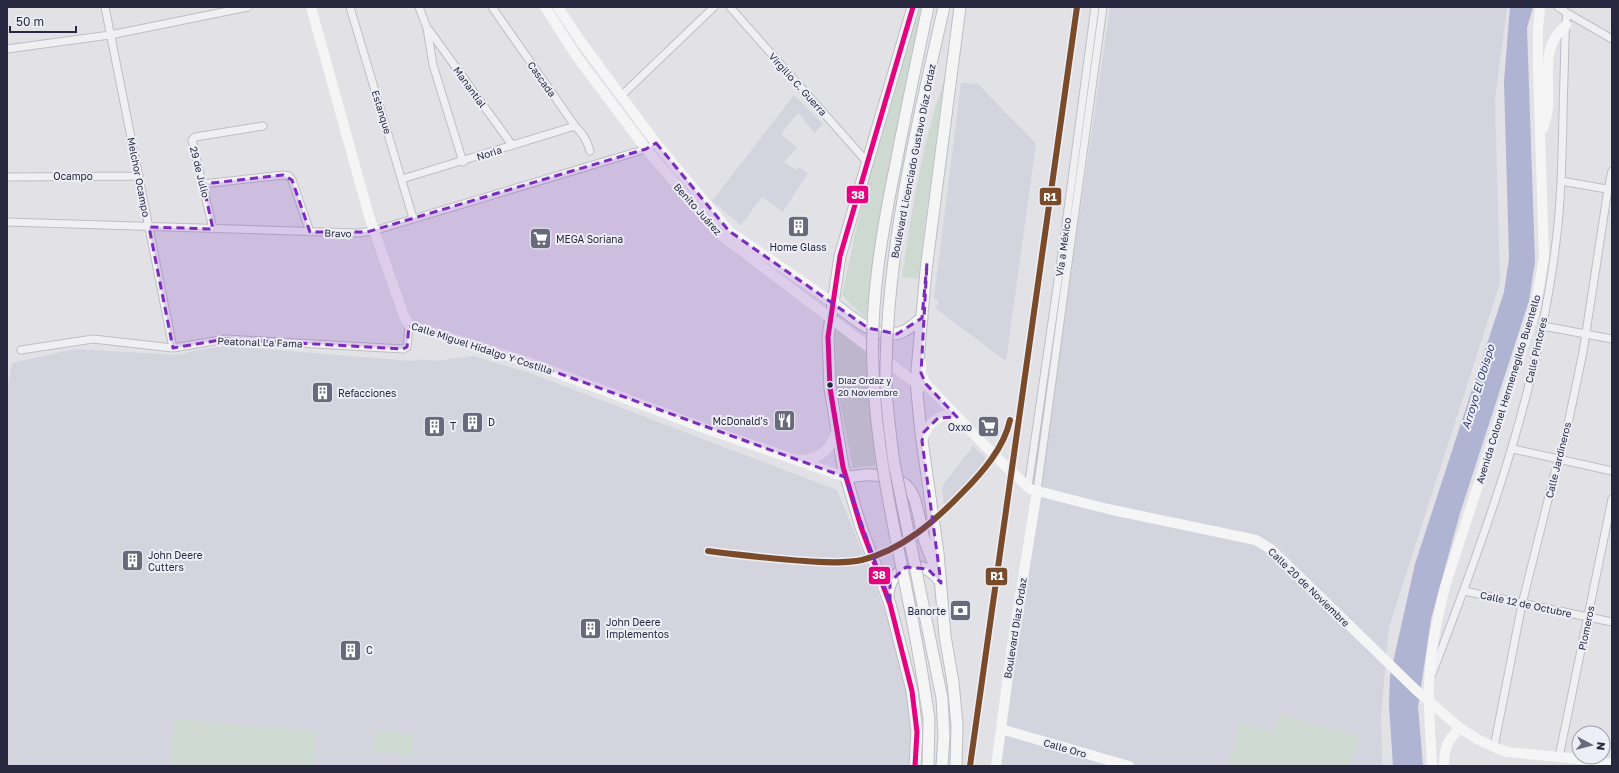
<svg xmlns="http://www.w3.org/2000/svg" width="1619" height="773" viewBox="0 0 1619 773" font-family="'Golos Text',sans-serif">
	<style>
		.built { fill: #d4d4df }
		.green { fill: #ced9d1 }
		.water { fill: #aeb4d2 }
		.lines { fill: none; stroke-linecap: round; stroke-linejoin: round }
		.street-casing { stroke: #bebec4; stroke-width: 9 }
		.primary-casing { stroke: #bdbec4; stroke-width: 13 }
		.street { stroke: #f0f0f3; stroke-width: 7 }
		.secondary { stroke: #f5f5f6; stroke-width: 10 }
		.primary { stroke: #f5f5f6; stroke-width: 11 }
		.primary-bridge-casing { stroke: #bdbec4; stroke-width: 13; stroke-linecap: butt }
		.primary-bridge { stroke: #f5f5f6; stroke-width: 11 }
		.bus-1-casing { stroke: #eeeff6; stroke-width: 8 }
		.bus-1 { stroke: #e5007d; stroke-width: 5 }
		.rail-1-casing { stroke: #eeeff6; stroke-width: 9 }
		.rail-1 { stroke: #7a4b2a; stroke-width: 6 }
		.marked { fill: #7b2cbf; fill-opacity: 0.2; stroke: #7b2cbf; stroke-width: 3; stroke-dasharray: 8 5; stroke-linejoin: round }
		.bus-dot { fill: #272840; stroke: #eeeff6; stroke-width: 1.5 }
		.labels { text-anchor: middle; stroke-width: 4; stroke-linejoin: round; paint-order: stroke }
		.bus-label { font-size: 9px; fill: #272840; stroke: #eeeff6; text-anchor: start }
		.street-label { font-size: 10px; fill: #272840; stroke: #eeeff6 }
		.poi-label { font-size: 10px; fill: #272840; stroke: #eeeff6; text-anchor: start }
		.water-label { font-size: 11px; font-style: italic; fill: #303975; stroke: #eeeff6 }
		.line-badge { stroke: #eeeff6; stroke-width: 1.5 }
		.badge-label { font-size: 11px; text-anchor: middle; font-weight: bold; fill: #fff }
	</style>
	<rect width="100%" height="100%" fill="#e1e1e6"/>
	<path class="built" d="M1110,7h397l-12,93 5,183 -111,344 -8,87 1,52h-383z
		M961,83l17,1 58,60 -30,217 -71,-53 4,-7 -5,-3z
		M794,95l29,29 -8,9 -17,-20 -17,21 16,14 -13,14 12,8 3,-3 9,6 -25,39 -21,-15 -21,28 -29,-24z
		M226,346l186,15 12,-2 10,2 39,-5 57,17 307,117 25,61 31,82 16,59 5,39 -4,35h-903v-376l5,-27 63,-14 103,6 24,-6z
		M973,446l13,12 -25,34 -17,15 -2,-21z"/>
	<path class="green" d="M917,7h7l-44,206 -14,106 -24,-24 24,-110z
		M944,80l-26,199 -16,-2c10,-67 20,-134 42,-197z
		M835,327l31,23 9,115 -22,3 -17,-86z
		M1281,714l78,23 -9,29h-122l11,-43 35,8z
		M174,718l143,14 -3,34h-145z
		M377,730l37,4 -2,22 -39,-4z"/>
	<path class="water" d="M1510,7h23l-6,21 8,233 -6,40 -69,212 -29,106 -13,88 5,59h-30l-4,-61 1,-29 25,-112 89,-272 5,-34 -5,-177z"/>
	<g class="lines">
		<defs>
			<path id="street" d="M105,7l68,341
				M350,7l63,211
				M419,7l8,21 6,37 30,97
				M492,7l83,119c8,8 12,14 15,25
				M730,7l137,155
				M1567,13l45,26
				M429,30l83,115
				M7,49l103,-14 138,-28
				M621,96l93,-89
				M7,177l132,-1
				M402,179l173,-53
				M1561,181l51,9
				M203,184l80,-9 6,1 3,4 18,52
				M7,222l351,11 15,-2 273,-82 10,-6
				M213,229l-21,-89 3,-3 68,-11
				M1543,326l69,13
				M21,350l72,-11 80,9 53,-9 177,10 4,-2 2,-22
				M1513,449l99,22
				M1028,487l36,-248 31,-232
				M1037,491l66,-484
				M1464,591l148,31
				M1432,674c54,-140 106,-282 124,-432 7,-54 6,-110 8,-164 1,-22 0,-43 3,-65l-9,-6
				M1494,747l28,-143 36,-144 6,-17 19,-91 25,-163 4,-18
				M1559,757l53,-258"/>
			<path id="primary" d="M913,7l-73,249 -12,81 2,51 13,79 18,60 29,77 22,87 5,41 -2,34
				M832,302c19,14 47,42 72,29 7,-3 12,-9 18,-13
				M845,477c10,0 19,-3 28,-2 43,3 41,21 49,56 3,14 9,26 15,40
				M888,596c1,-29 33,-40 50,-17
				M956,766l1,-41 -4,-43 -8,-46 -7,-83 -17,-120 -5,-51 10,-112 34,-263"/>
		</defs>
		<use href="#street" class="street-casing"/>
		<use href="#primary" class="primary-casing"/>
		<use href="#street" class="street"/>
		<path class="secondary" d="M311,7l58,209 35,100 5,9 116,36 182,68 138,48
			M545,7l32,50 69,92 71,83 204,155
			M558,7l24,36 74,100 73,88 103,71
			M1543,128c15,-36 -10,-75 23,-103
			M921,363v10l5,11 68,71 36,34 78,20 148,31 16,10 144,140 44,38 17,11 17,8 13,5 83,8 22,4
			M922,441c4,-16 17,-30 35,-24
			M798,460c20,1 35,-12 39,-31
			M1001,729l128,37
			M996,766l16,-120 25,-155
			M1432,766c-1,-27 -4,-55 -3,-82 1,-33 8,-65 16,-97l90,-278 9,-52 -6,-188v-40l2,-22
			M1444,766c0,-18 3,-26 16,-38"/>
		<use href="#primary" class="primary"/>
		<defs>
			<path id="primary-bridge" d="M928,7c-11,52 -22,104 -32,156 -14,68 -26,137 -23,206 4,113 38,221 53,331l3,18 -1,48
				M942,766l2,-30 -2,-38 -48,-235c-4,-32 -9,-65 -8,-97 2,-122 31,-241 58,-359"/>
		</defs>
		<use href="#primary-bridge" class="primary-bridge-casing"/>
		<use href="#primary-bridge" class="primary-bridge"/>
		<defs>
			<path id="bus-1" d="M913,7l-73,249 -12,81 2,51 13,79 18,60 29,77 22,87 5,41 -2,34"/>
		</defs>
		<use href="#bus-1" class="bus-1-casing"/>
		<use href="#bus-1" class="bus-1"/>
		<defs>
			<path id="rail-1" d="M708,551c32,4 64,8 97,10 18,1 39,3 57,-1 40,-10 73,-39 100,-67 20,-20 42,-45 48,-73
				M970,766l107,-759"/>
		</defs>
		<use href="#rail-1" class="rail-1-casing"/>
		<use href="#rail-1" class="rail-1"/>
	</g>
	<path class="marked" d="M656,143l73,88 139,97 29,6 25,-16 5,-55 -6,110 5,11 31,33 -19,1 -14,14 -2,9 19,142 -13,-14 -22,-2 -16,15v22l-45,-127 -320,-116 -116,-35 -2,21 -4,2 -177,-10 -53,9 -24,-121 64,2 -10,-45 80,-9 9,5 18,52h57l279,-83z"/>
	<defs>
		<symbol id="building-square" viewBox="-11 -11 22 22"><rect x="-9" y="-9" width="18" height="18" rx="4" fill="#68697a" stroke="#eeeff6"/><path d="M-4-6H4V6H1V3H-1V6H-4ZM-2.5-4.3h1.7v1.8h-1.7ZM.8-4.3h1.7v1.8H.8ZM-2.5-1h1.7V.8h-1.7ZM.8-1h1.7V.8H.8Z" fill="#fff"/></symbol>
		<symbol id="supermarket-square" viewBox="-11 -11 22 22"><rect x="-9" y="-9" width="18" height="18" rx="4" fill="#68697a" stroke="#eeeff6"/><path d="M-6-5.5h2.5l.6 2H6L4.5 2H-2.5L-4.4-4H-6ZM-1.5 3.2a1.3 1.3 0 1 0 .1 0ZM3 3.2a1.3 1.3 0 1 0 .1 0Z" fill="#fff"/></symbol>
		<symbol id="restaurant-square" viewBox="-11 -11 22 22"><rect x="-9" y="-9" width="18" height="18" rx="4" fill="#68697a" stroke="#eeeff6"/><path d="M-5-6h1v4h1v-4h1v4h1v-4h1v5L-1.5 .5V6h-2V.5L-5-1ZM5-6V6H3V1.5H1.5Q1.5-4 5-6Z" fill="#fff"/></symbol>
		<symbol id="bank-square" viewBox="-11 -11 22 22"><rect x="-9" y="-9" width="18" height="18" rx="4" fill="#68697a" stroke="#eeeff6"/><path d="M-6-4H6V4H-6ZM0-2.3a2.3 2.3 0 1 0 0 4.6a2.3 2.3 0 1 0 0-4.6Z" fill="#fff"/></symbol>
	</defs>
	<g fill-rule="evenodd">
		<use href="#building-square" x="786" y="214" width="25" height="25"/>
		<use href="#supermarket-square" x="528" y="226" width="25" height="25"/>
		<use href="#building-square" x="310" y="380" width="25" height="25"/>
		<use href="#restaurant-square" x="772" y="408" width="25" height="25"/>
		<use href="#building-square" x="460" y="410" width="25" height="25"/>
		<use href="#building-square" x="422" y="414" width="25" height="25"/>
		<use href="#supermarket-square" x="976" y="414" width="25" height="25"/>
		<use href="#building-square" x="120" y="548" width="25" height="25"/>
		<use href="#bank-square" x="948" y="598" width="25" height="25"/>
		<use href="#building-square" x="578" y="616" width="25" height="25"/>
		<use href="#building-square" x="338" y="638" width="25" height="25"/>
	</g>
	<circle class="bus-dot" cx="830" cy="385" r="3.5"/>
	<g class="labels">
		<g class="bus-label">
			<text x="838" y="384">Diaz Ordaz y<tspan x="838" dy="12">20 Noviembre</tspan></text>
		</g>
		<g class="street-label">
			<text transform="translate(542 79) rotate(55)" y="4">Cascada</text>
			<text transform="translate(798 84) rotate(48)" y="4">Virgilio C. Guerra</text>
			<text transform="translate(470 87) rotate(54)" y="4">Manantial</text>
			<text transform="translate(382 112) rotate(73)" y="4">Estanque</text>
			<text transform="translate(489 153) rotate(-18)" y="4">Noria</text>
			<text transform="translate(913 161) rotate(-79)" y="4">Boulevard Licenciado Gustavo Díaz Ordaz</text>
			<text transform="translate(200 172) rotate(76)" y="4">29 de Julio</text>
			<text x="73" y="180">Ocampo</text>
			<text transform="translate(139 177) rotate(79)" y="4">Melchor Ocampo</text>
			<text transform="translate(698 209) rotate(48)" y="4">Benito Juárez</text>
			<text transform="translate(338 233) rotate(2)" y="4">Bravo</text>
			<text transform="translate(1063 247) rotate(-82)" y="4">Vía a México</text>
			<text transform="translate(260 342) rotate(2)" y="4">Peatonal La Fama</text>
			<text transform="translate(482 348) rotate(18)" y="4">Calle Miguel Hidalgo Y Costilla</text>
			<text transform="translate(1536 350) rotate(-77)" y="4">Calle Pintores</text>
			<text transform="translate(1508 389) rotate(-73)" y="4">Avenida Colonel Hermenegildo Buentello</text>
			<text transform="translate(1558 460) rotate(-76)" y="4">Calle Jardineros</text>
			<text transform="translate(1309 587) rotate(44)" y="4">Calle 20 de Noviembre</text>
			<text transform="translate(1526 604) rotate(12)" y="4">Calle 12 de Octubre</text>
			<text transform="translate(1015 628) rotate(-81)" y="4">Boulevard Diaz Ordaz</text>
			<text transform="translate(1586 628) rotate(-78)" y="4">Plomeros</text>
			<text transform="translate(1065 748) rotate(16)" y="4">Calle Oro</text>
		</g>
		<g class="poi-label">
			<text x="556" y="243">MEGA Soriana</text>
			<text x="798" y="251" text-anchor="middle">Home Glass</text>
			<text x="338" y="397">Refacciones</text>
			<text x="768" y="425" text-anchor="end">McDonald's</text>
			<text x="488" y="426">D</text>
			<text x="450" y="430">T</text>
			<text x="972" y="431" text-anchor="end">Oxxo</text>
			<text x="148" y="559">John Deere<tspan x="148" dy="12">Cutters</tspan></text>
			<text x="946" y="615" text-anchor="end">Banorte</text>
			<text x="606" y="626">John Deere<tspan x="606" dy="12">Implementos</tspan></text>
			<text x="366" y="654">C</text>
		</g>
		<g class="water-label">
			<text transform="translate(1478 387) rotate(-73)" y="4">Arroyo El Obispo</text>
		</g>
	</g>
	<g class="line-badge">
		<rect x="846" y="185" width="23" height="19" rx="4" fill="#e5007d"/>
		<rect x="1039" y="187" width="23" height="19" rx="4" fill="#7a4b2a"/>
		<rect x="868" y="566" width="23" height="19" rx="4" fill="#e5007d"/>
		<rect x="985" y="567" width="23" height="19" rx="4" fill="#7a4b2a"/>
	</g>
	<g class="badge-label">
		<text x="858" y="199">38</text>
		<text x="1050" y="201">R1</text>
		<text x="879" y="579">38</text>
		<text x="997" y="580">R1</text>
	</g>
	<rect width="1619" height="773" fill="none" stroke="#272840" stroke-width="16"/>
	<g transform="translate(1591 745) rotate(97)"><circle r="19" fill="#eeeff6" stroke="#9e9fad"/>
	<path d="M0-3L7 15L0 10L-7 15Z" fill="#68697a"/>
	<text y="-6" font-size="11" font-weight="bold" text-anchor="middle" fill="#272840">N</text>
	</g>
	<path d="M10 26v6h66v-6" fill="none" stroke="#272840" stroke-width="2"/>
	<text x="16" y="26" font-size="12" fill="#272840" stroke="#eeeff6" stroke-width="3" paint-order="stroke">50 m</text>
</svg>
